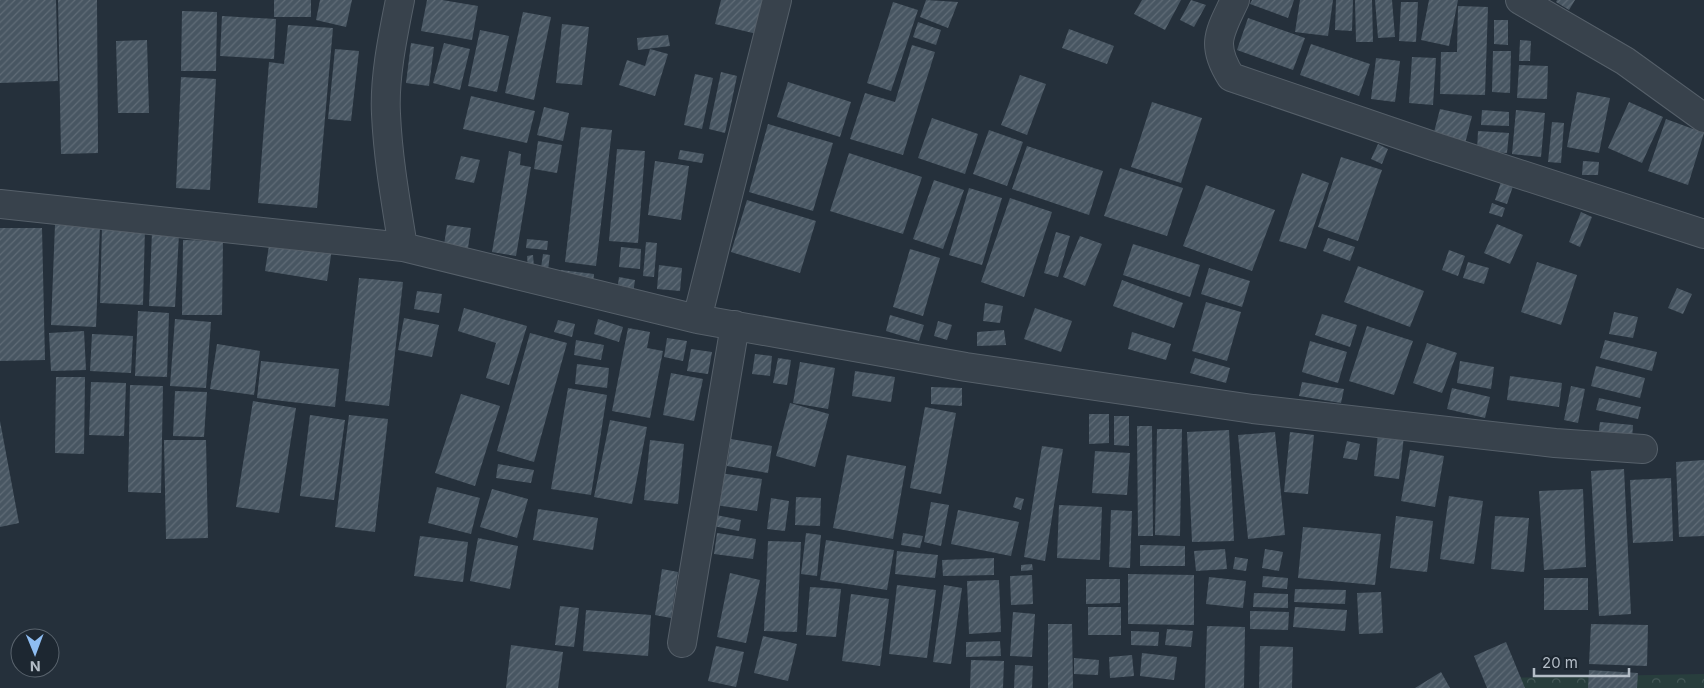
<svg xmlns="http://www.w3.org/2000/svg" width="1704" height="688" viewBox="0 0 1704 688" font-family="Inter,sans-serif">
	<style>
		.forest { fill: url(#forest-crowns) }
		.building { fill: url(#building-hatch) }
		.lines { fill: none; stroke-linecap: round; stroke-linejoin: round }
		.minor-casing { stroke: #56606a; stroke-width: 30 }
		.minor { stroke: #38424c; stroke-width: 28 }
	</style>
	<defs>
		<pattern id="forest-crowns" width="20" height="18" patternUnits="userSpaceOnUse" patternTransform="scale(1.25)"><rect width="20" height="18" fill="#283e3d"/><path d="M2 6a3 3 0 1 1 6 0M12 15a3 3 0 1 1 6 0" fill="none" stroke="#455858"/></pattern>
		<pattern id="building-hatch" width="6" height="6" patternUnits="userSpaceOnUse" patternTransform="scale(1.25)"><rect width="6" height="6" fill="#485662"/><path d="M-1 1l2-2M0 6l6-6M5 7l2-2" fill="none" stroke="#606c77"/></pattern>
	</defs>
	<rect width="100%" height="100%" fill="#25303b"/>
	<path class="forest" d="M1704,674v14h-201v-10z"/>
	<path class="building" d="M0,0h56l2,81 -58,2z
		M58,0h39l1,153 -37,1z
		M274,0h37v17h-37z
		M320,0h32l-6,27 -30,-7z
		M427,0h15l36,6 -6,34 -51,-9z
		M721,0h44l-8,34 -42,-10z
		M926,0l32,2 -10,26 -28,-11z
		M1142,0h39l-16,30 -31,-16z
		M1191,0l15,5 -12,22 -14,-7z
		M1252,0h42l-6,18 -38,-14z
		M1300,0h33l-5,36 -33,-4z
		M1336,0h17l-1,31 -17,-1z
		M1355,0h17l1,42h-17z
		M1375,0h17l3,37 -17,1z
		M1429,0h29l-9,46 -28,-6z
		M1557,0h18l-6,10 -13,-8z
		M893,2l25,8 -27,81 -24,-8z
		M1401,2h17l-2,40 -17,-1z
		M1458,6l30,1 -3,88 -45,-1 1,-42h16z
		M182,11l35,1 -1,59h-35z
		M523,12l28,5 -17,83 -29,-7z
		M222,16l54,3 -2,40 -54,-3z
		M1248,18l57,20 -12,32 -56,-20z
		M1494,20h14v25l-14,-1z
		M918,22l23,8 -5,15 -23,-8z
		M562,24l27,3 -7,58 -26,-2z
		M288,25l45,3 -16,180 -59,-5 11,-141 15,2z
		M1069,29l45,17 -7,18 -45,-16z
		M480,30l29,6 -12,56 -29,-6z
		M668,35l2,11 -32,4 -1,-12z
		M147,40l2,73h-31l-2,-72z
		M1520,40l11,1 -1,20h-11z
		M411,43l23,4 -5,39 -23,-3z
		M444,43l26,6 -10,41 -27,-7z
		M1311,44l59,20 -11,32 -59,-21z
		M912,45l23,7 -32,103 -53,-16 15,-46 30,9z
		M335,49l24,2 -8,70 -23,-2z
		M650,49l18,5 -13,42 -36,-11 8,-25 18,6z
		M1493,51h18l-1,42 -18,-1z
		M1412,57l24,1 -3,47 -24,-2z
		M1376,58l24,3 -5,41 -24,-3z
		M1519,65l29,1 -1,33 -30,-1z
		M721,72l16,4 -12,57 -16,-4z
		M695,74l18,4 -11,51 -18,-4z
		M1020,75l26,9 -19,51 -26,-10z
		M181,77l35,2 -6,111 -34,-2z
		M788,82l63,20 -11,35 -63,-20z
		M1577,92l33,6 -11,55 -32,-6z
		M471,96l64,15 -8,32 -64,-14z
		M1152,102l50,16 -21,65 -50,-16z
		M1629,102l34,15 -21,46 -34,-15z
		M544,107l25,6 -6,28 -26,-6z
		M1440,109l32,7 -7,28 -32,-8z
		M1482,110l27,2v14l-28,-1z
		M1516,110l29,3 -4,44 -29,-3z
		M932,118l46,16 -13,40 -47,-16z
		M1666,119l38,14 -16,52 -40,-14z
		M1552,122l12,1 -3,40 -13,-1z
		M768,124l65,19 -20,68 -64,-19z
		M581,127l31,3 -16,136 -31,-4z
		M989,130l34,12 -16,44 -34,-12z
		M1478,131l31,2 -2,20 -30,-2z
		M538,141l24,4 -5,28 -23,-4z
		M1378,144l10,5 -6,15 -11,-5z
		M1027,146l76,25 -14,44 -77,-26z
		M617,149l28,2 -7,92 -29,-2z
		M680,150l24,4 -2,9 -24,-4z
		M509,151l12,3 -1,11 11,2 -15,89 -24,-4z
		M849,153l73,24 -19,57 -73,-23z
		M461,156l19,4 -6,23 -19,-4z
		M1341,157l41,13 -24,71 -40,-14z
		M655,161l34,5 -8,54 -33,-5z
		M1583,161l16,1 -1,13h-16z
		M1120,168l63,20 -16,48 -63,-20z
		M1302,173l27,10 -23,66 -27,-8z
		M934,180l30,10 -21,59 -30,-10z
		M1501,182l12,4 -6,18 -12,-4z
		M1206,185l69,25 -23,61 -69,-25z
		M969,188l33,10 -20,67 -33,-10z
		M1010,198l42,14 -28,85 -43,-15z
		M747,200l69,21 -16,52 -69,-21z
		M1492,203l13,5 -3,9 -13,-4z
		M1581,212l11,5 -12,30 -11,-5z
		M1497,224l26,11 -13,29 -26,-11z
		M55,225l45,1 -4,101 -45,-2z
		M447,225l24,3 -3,20 -24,-3z
		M102,227l43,1 -2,77 -43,-2z
		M0,228h42l3,132 -45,1z
		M152,232l27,2 -4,73 -26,-1z
		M1056,232l14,4 -12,41 -14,-4z
		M1080,236l22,8 -17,42 -22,-9z
		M1328,238l27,9 -5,14 -27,-10z
		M270,239l62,10 -5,32 -62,-10z
		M527,239l21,2 -1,9 -21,-2z
		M183,240l40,1 -1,74h-40z
		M646,242l11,1 -3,34 -11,-1z
		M1133,244l67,21 -10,32 -67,-22z
		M621,247l20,2 -1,20 -21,-2z
		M910,249l30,9 -17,58 -30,-9z
		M1449,250l16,6 -7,20 -16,-6z
		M543,254l7,1 -2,15 -7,-2z
		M533,255l1,12 -6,1 -1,-12z
		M1468,262l21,6 -5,16 -21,-6z
		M1537,262l40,13 -16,50 -40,-13z
		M659,265l23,3 -2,23 -23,-2z
		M1358,266l66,25 -14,36 -66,-25z
		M1209,268l41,13 -8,26 -41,-13z
		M561,270l33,4 -1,11 -34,-3z
		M619,277l16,3 -2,14 -16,-3z
		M359,278l44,4 -14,124 -44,-5z
		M1122,280l61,23 -9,25 -61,-22z
		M1677,288l15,6 -9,20 -15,-6z
		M417,291l25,3 -3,19 -25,-4z
		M1206,302l35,10 -14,49 -35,-10z
		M985,303l18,3 -3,17 -17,-2z
		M464,308l63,18 -18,59 -23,-7 10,-35 -38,-12z
		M1035,308l37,13 -11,31 -37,-13z
		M138,311l31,2 -2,64 -32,-1z
		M1614,312l24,5 -5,21 -24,-4z
		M1322,314l35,11 -7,22 -35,-12z
		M890,315l34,10 -5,16 -33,-10z
		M404,318l35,7 -7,32 -34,-7z
		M175,319l36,3 -5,66 -36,-2z
		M598,319l25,8 -4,15 -25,-8z
		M558,320l17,4 -3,13 -18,-5z
		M938,321l14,4 -5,15 -13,-4z
		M1367,326l46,15 -19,54 -45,-14z
		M628,328l22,4 -3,16 16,3 -13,67 -38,-7z
		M1004,330l2,15 -29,1v-14z
		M84,331l2,39 -35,1 -2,-38z
		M1132,332l39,12 -5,16 -38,-11z
		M530,333l37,10 -33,119 -37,-11z
		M92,334l41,2 -2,37 -41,-2z
		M667,338l20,3 -4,20 -19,-4z
		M576,340l28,5 -3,15 -27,-5z
		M1605,340l52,12 -5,19 -52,-13z
		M1310,341l37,11 -9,31 -36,-11z
		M1427,343l30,10 -15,40 -29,-10z
		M217,344l43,7 -6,44 -44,-6z
		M691,349l21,3 -4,22 -21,-3z
		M755,354l17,2 -2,20 -18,-2z
		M778,358l13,2 -4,25 -14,-2z
		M1195,358l35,10 -4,15 -36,-10z
		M261,361l78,8 -4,38 -78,-9z
		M1460,361l34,6 -3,22 -34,-6z
		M800,362l35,6 -7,41 -35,-6z
		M577,364l32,4 -2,20 -32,-4z
		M1596,366l49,12 -5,20 -49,-12z
		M855,371l40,6 -4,25 -39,-6z
		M671,373l32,6 -9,42 -31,-6z
		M1510,376l52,7 -3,24 -52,-7z
		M56,377h29l-1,77 -29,-1z
		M91,382l35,1 -2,53 -35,-1z
		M1302,382l42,7 -3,14 -42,-7z
		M130,385l33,1 -2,107 -33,-1z
		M1571,386l14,3 -7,34 -14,-3z
		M931,387l31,1v18l-31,-2z
		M568,388l39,7 -16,100 -40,-6z
		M1452,388l38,9 -5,21 -38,-9z
		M175,391l32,1 -3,45 -31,-1z
		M461,394l39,12 -25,80 -40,-13z
		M1599,398l42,9 -3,12 -42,-9z
		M253,401l43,7 -17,105 -43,-6z
		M790,403l39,11 -14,53 -39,-11z
		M925,407l31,6 -15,81 -31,-6z
		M1089,414h20v29l-20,1z
		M310,415l35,5 -11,80 -34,-4z
		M349,415l39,4 -13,113 -40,-5z
		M1114,416h15v30l-15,-1z
		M610,420l37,7 -15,77 -38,-7z
		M0,421l19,102 -19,4z
		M1600,422l33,3 -1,15 -34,-3z
		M1137,426h15l1,110h-15z
		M1157,429h25l-2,107 -25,-1z
		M1229,430l5,111 -42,1 -5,-110z
		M1275,432l10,103 -37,4 -10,-104z
		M1290,432l24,3 -6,59 -24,-2z
		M1378,433l26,3 -5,43 -25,-3z
		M731,439l41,7 -4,27 -41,-7z
		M164,440h42l2,98 -42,1z
		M650,440l34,4 -6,60 -34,-4z
		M1347,441l13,3 -3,16 -14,-2z
		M1042,446l21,3 -18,112 -21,-4z
		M1410,450l34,6 -9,51 -34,-6z
		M1095,451l35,2 -3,42 -35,-2z
		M847,455l59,11 -13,73 -60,-11z
		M1704,460v76l-25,1 -3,-75z
		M498,464l36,6 -3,13 -35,-5z
		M1624,469l7,145 -32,2 -8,-145z
		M720,473l42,6 -5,32 -42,-6z
		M1671,478l2,63 -40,2 -3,-63z
		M437,487l43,11 -9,36 -43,-11z
		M492,489l36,10 -11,39 -37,-11z
		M1583,489l3,78 -42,3 -5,-79z
		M1449,496l34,5 -9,63 -34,-5z
		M796,497l25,1 -1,28 -25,-1z
		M1016,497l8,2 -3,11 -8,-3z
		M771,498l18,3 -4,30 -18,-2z
		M931,502l18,3 -8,41 -17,-4z
		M1059,505l43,2 -2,53 -43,-2z
		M538,509l60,9 -5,32 -60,-10z
		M958,510l61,12 -8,34 -60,-12z
		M1111,510l21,1 -2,57 -21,-1z
		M716,515l25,5 -2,11 -26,-5z
		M1396,516l37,5 -6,51 -37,-4z
		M1495,516l34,2 -5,54 -33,-3z
		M1303,527l78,7 -6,51 -77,-7z
		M717,533l39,6 -3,20 -39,-5z
		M806,533l15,2 -4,41 -16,-2z
		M903,533l20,3 -3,12 -19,-3z
		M420,536l48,6 -5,40 -49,-6z
		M478,538l40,8 -8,43 -40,-8z
		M826,540l68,10 -7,40 -67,-10z
		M768,541l33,1 -4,90 -33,-1z
		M1140,545l45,1v20h-45z
		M1225,549l2,20 -31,2 -2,-20z
		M1265,549l18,3 -4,19 -17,-3z
		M897,551l41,4 -3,23 -40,-4z
		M1235,557l13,2 -2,12 -13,-2z
		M994,558v17l-51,1 -1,-16z
		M1032,564l1,6 -12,1v-6z
		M662,569l16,3 -7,46 -16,-3z
		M730,573l30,7 -14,63 -29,-6z
		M1128,574l66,1v50l-66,-1z
		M1032,575l1,29 -22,1 -1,-29z
		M1263,576l25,2 -1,11 -25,-2z
		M1209,577l37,4 -3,27 -37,-4z
		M1544,578h44v32h-44z
		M1086,579h34v24l-34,1z
		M999,580l2,52 -32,2 -2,-53z
		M897,585l39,5 -9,68 -38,-4z
		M944,585l18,3 -11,76 -18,-2z
		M810,587l31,2 -5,48 -30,-2z
		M1295,589l51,1 -1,14 -51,-2z
		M1381,592l2,41 -24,1 -2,-41z
		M1254,593l34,1v14l-35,-1z
		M851,594l38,5 -9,67 -38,-5z
		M560,606l19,2 -5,39 -19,-2z
		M1088,607h33v28h-33z
		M1295,607l52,3 -2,21 -52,-4z
		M586,610l65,5 -3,41 -65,-5z
		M1250,611l39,1 -1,18 -38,-1z
		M1013,612l22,2 -3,43 -22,-1z
		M1048,624h24l1,64h-25z
		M1591,624l57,1 -1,41 -58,-2z
		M1207,626l38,1 -1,61h-39z
		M1167,629l26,2 -2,16 -26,-2z
		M1131,631l28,1 -1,14 -27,-1z
		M763,636l34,8 -9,37 -34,-8z
		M1000,641l1,15 -35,1v-15z
		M1506,642l19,46h-38l-13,-32z
		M511,645l52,7 -5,36h-52z
		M716,646l28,6 -8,35 -28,-6z
		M1260,646l33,1 -1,41h-33z
		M1142,653l35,4 -3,23 -34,-4z
		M1132,655l2,21 -24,2 -1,-21z
		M1074,658l25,2 -1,15 -24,-1z
		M971,660l33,1 -1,27h-33z
		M1015,665l18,1 -1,22h-18z
		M1589,670l49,3 -1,15h-49z
		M1441,672l9,16h-35z"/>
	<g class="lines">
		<defs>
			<path id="minor" d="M400,0c-7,35 -16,78 -14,114 2,45 10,89 17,133
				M1235,0c-15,32 -25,44 -4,77l202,69 271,88
				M1520,0l105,61 79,57
				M0,204l403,43 294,72 269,48 287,42 302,34 88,6
				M697,319l80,-319
				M682,643l53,-318"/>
		</defs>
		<use href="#minor" class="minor-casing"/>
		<use href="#minor" class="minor"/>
	</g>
	<g transform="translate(35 653) rotate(179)"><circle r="24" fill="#1d2731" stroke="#59636d"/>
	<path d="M0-4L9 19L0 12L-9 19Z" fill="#8ebdf2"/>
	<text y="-8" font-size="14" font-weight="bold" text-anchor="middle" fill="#b4bdc7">N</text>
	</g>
	<path d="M1534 668v8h95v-8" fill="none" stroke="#b4bdc7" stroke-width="2.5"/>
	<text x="1542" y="668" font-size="15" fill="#b4bdc7" stroke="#1d2731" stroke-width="4" paint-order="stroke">20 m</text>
</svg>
